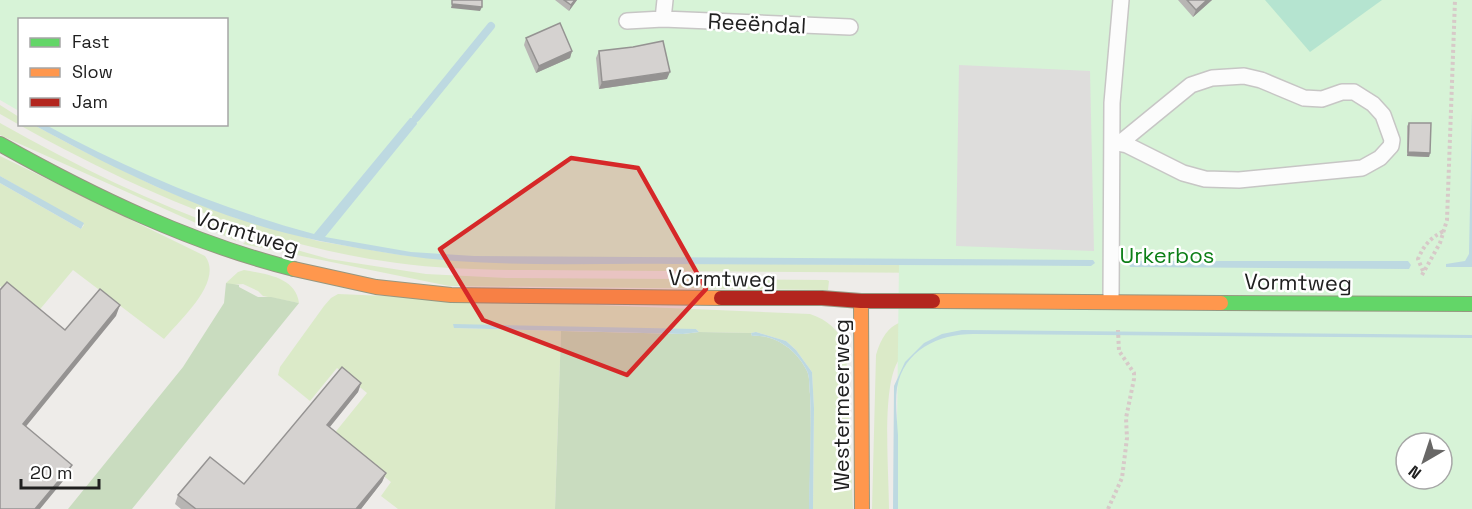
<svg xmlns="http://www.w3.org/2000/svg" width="1472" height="509" viewBox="0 0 1472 509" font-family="'Space Grotesk',sans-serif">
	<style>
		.grass { fill: #dbeac8 }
		.forest { fill: #c9dcbf }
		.park { fill: #d7f3d7; fill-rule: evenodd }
		.pitch { fill: #b5e4d0 }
		.parking { fill: #dedddc }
		.water { fill: #bdd9e1 }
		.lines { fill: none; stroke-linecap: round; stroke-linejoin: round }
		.stream { stroke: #bdd9e1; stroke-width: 8 }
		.lane-casing { stroke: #c7c6c5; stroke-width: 18 }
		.fast-casing { stroke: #969780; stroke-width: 16 }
		.slow-casing { stroke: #969780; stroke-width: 16 }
		.jam-casing { stroke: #969780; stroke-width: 16 }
		.path { stroke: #d7c9c8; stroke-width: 4; stroke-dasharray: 3 3; stroke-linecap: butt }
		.lane { stroke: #fcfcfc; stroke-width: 15 }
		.fast { stroke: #63d668; stroke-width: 14 }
		.slow { stroke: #ff974d; stroke-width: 14 }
		.jam { stroke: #b3261e; stroke-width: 14 }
		.wall { fill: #b7b5b3 }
		.shaded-wall { fill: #959392 }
		.building { fill: #d5d2d0; stroke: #959392; stroke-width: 1.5 }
		.marked { fill: #d62828; fill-opacity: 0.2; stroke: #d62828; stroke-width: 4.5; stroke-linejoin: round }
		.labels { text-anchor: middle; stroke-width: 5; stroke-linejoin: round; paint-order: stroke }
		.street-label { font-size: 22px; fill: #202020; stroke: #fff }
		.park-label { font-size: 22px; fill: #0d7f17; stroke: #fff }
	</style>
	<rect width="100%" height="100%" fill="#eeece9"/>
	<path class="grass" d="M0,105l19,12 1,7 14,1 45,24 78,38 79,31 82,23 83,14 95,7 595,4 5,8 -563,-4c-46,0 -91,-1 -136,-7 -145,-19 -272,-78 -397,-149z
		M0,123c76,43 152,80 234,109l2,9 -236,-106z
		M0,156l205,100c19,25 -25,64 -41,83l-91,-69 -37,44 -36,-28v-103l81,46 3,-4 -84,-49z
		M250,237l79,22 97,15 80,4 321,2 2,1 -1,9 -379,-4 -206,-42z
		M244,270c21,4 52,7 55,33l-36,-7 -5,-5 -15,-7 -11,1 -6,-2 12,-11z
		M338,294l472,20c18,6 29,16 36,34l7,161h-40l1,-100 -2,-37 -16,-22 -10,-9 -30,-9 -5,1 -52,-1 -3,-3 -242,-1 107,3 -6,178h-157l-17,-13 10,-14 -58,-47 34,-42 -30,-25 -27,33 -32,-26 2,-8 44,-61 7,-8z
		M938,314c-12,14 -34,36 -42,51 -14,30 -7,108 -7,144h-17l4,-154c11,-37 29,-35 62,-41z"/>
	<path class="forest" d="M226,283l13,2v2l19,10h13l28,6 -167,206h-64l115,-142 41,-64z
		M561,331l122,3 16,-2 52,1 1,3c23,-2 45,14 55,35 3,6 2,16 3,23 2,38 0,77 -1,115h-254z"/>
	<path class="park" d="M0,0h1472v509h-576l3,-247h-307l-162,-7 -111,-16 -159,-52 -117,-62 183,-1v-104h-206l-1,91 -19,-11zM1406,443h36v36h-36z"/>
	<path class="pitch" d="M1265,0h117l-72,52z"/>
	<path class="parking" d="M959,65l131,6 4,180 -138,-5z"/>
	<path class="water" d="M1472,109v158h-26v-3l19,-3 4,-7z
		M410,118h6l1,6 -92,113 86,15 63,4 619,4 2,3 -4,3c-139,-1 -279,-1 -419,-2 -90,-1 -182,4 -272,-9 -26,-4 -53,-9 -80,-14 -101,-20 -196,-67 -286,-116h12c87,47 173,83 268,109z
		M0,176l84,47 -3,6 -81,-46z
		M1130,261h278l3,4 -2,4 -279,-2 -1,-4z
		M453,324l243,5 3,3 -16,2 -229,-6z
		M962,330l510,5v3l-499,-4c-34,0 -70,16 -76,54 -2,15 0,32 1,47 0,24 0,49 0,74h-5l1,-123 11,-24 19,-19 18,-9z
		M756,332l30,9 10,9 16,22 2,36 -1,101h-4c0,-38 3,-77 1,-115 -1,-7 0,-17 -3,-23 -10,-21 -32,-37 -55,-35l-1,-3z"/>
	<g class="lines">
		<path class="stream" d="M416,118l75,-92"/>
		<defs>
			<path id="lane" d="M665,0l-2,19 187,8
				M627,21l36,-2
				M1112,142l15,3 56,28 22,6 34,1 123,-12 18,-10 11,-12 1,-6 -9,-25 -10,-11 -19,-12h-12l-20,7 -18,-1 -43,-18 -17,-4 -32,2 -21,7 -71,58
				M1111,301l1,-198 9,-103"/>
			<path id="fast" d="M0,144c93,52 190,99 294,125
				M1221,303l251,1"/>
			<path id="slow" d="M294,269l82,18 75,8 270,3
				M861,301l1,208
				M933,301l288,2"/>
			<path id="jam" d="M721,298h101l39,3h72"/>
		</defs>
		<use href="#lane" class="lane-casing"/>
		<use href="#fast" class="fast-casing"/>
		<use href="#slow" class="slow-casing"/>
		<use href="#jam" class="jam-casing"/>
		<path class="path" d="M1423,271l-5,-12c6,-14 12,-21 26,-28
			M1422,275l18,-32 7,-23 8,-220
			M1108,509l14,-31 5,-40 -1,-20 8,-39v-6l-15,-22 -1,-21"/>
		<use href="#lane" class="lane"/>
		<use href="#fast" class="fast"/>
		<use href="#slow" class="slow"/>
		<use href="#jam" class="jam"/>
	</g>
	<path class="wall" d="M555,0h22l-8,11z
		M1178,0h34l-19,17z
		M526,38l46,13 -2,7 -34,15 -12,-28z
		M599,51l68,28 -68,10 -3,-31z
		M1409,123l21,30 -1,4 -22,-1v-30z
		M361,383l-3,9 -28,35 56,46 -4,9 -21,27h-180l-6,-5 3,-9 66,-11z"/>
	<path class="shaded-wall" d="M575,0h2l-8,11 2,-6z
		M1207,0h5l-19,17 3,-7z
		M452,4l30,3 -2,4 -29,-3z
		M572,51l-2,7 -34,15 3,-7z
		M670,72l-3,7 -68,10 3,-7z
		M1408,152l22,1 -1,4 -22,-1z
		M120,305l-4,11 -97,119 4,-11z
		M361,383l-3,9 -34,42 3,-9z
		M72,465l-4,10 -28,34h-5z
		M386,473l-4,9 -21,27h-5z"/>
	<path class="building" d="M452,0h30v7l-30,-3z
		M564,0h11l-4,5z
		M1187,0h20l-11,10z
		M560,23l12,28 -33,15 -13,-28z
		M663,41l7,31 -68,10 -3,-31 34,-4z
		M1409,123h22l-1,30 -22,-1z
		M7,282l58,48 35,-41 20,16 -97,119 49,41 -37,44h-35v-219z
		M342,367l19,16 -34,42 59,48 -30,36h-160l-18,-14 32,-38 34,27z"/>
	<path class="marked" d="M571,158l67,10 68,121 -79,86 -144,-55 -43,-71z"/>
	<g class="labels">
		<g class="street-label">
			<text transform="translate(757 23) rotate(3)" y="8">Reeëndal</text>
			<text transform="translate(247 232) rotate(17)" y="8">Vormtweg</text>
			<text transform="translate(722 278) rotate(1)" y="8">Vormtweg</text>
			<text transform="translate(1298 282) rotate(1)" y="8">Vormtweg</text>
			<text transform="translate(841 405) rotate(-90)" y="8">Westermeerweg</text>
		</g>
		<g class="park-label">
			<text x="1167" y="263">Urkerbos</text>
		</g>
	</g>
	<rect x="18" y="18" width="210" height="108" fill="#ffffff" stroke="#a6a6a6" stroke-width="1.5"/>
	<rect x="30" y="38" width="30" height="9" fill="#63d668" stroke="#a6a6a6" stroke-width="1.5"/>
	<text x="72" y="48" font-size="18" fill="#202020">Fast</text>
	<rect x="30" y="68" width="30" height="9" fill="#ff974d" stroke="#a6a6a6" stroke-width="1.5"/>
	<text x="72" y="78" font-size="18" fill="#202020">Slow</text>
	<rect x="30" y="98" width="30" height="9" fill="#b3261e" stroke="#a6a6a6" stroke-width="1.5"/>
	<text x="72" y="108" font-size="18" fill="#202020">Jam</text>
	<g transform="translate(1424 461) rotate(219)"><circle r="28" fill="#ffffff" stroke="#a6a6a6" stroke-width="1.5"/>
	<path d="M0-4.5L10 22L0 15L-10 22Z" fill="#686766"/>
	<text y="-9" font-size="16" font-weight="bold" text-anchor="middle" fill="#202020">N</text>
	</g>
	<path d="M21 479v9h78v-9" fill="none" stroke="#202020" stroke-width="3"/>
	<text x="30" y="479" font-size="18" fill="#202020" stroke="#ffffff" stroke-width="4.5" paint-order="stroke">20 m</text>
</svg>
